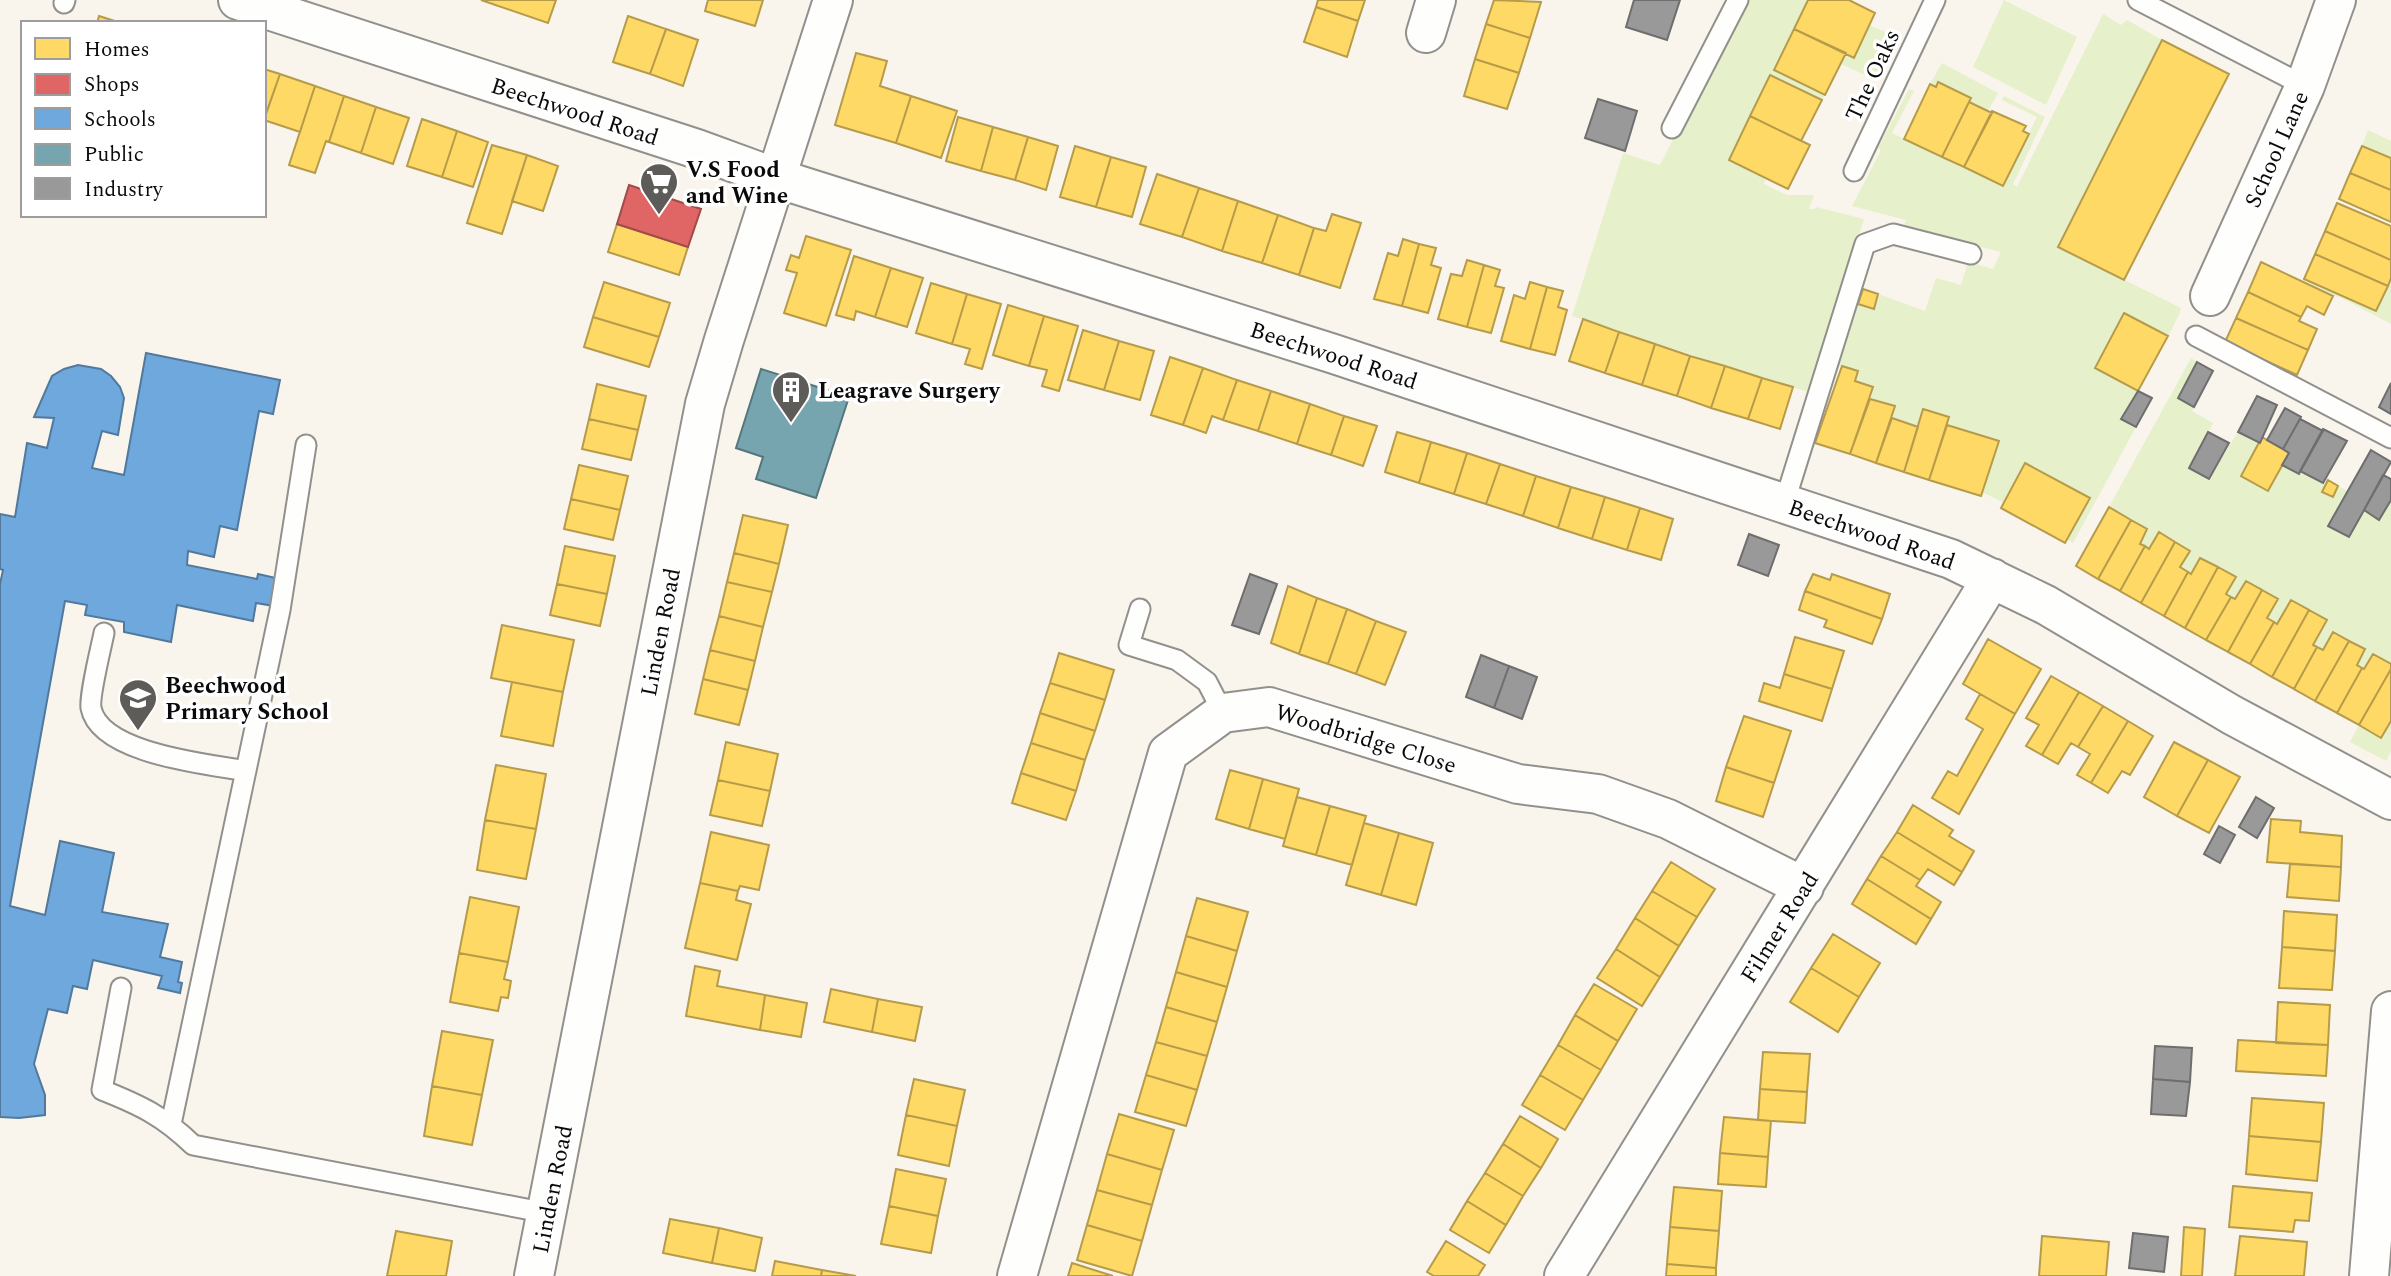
<svg xmlns="http://www.w3.org/2000/svg" width="2391" height="1276" viewBox="0 0 2391 1276" font-family="Spectral,serif">
	<style>
		.green { fill: #e6f0ca }
		.homes { fill: #ffd966; stroke: #b69b4a; stroke-width: 2 }
		.shops { fill: #e06666; stroke: #a04a4a; stroke-width: 2 }
		.schools { fill: #6fa8dc; stroke: #51799d; stroke-width: 2 }
		.public { fill: #76a5af; stroke: #56767e; stroke-width: 2 }
		.industry { fill: #999; stroke: #6e6e6e; stroke-width: 2 }
		.lines { fill: none; stroke-linecap: round; stroke-linejoin: round }
		.lane-casing { stroke: #92908c; stroke-width: 23 }
		.street-casing { stroke: #92908c; stroke-width: 42 }
		.lane { stroke: #fefefc; stroke-width: 19 }
		.street { stroke: #fefefc; stroke-width: 38 }
		.labels { text-anchor: middle; stroke-width: 7; stroke-linejoin: round; paint-order: stroke }
		.street-label { font-size: 23px; fill: #0a0a0a; stroke: #fff }
		.poi-label { font-size: 23px; font-weight: bold; fill: #0a0a0a; stroke: #fff; text-anchor: start }
	</style>
	<rect width="100%" height="100%" fill="#f9f5ec"/>
	<path class="green" d="M1744,0h64l17,95 -3,5 -52,-25 -41,85 37,18 -2,6 23,11h27l-5,14h6l1,-2 48,12 -56,173 -236,-76 51,-163 37,12z
		M2004,0l73,37 -31,68 -73,-38z
		M2103,14l18,11 6,-5 35,20 -104,207 123,61 -2,7 -11,21 -44,-23 -29,55 43,23 -16,28 14,8 -63,116 -6,-4 22,-41 -64,-35 -21,40 -20,-10 -3,3 17,-55 -51,-16 2,-8 -26,-8 -5,18 -26,-9 3,-12 -25,-7 3,-12 -18,-6 3,-10 -21,-6 21,-61 16,5 4,-15 47,17 11,-33 25,7 7,-23 25,7 8,-17 -98,-24 3,-8 -54,-14 29,-56 -3,-2 31,-59 5,2 -22,42 111,53 34,-69 -35,-17 2,-4 41,21 -32,67 4,3z
		M1869,25l25,11 -20,43 -33,-15 5,-11 8,4z
		M1942,63l56,30 -10,18 -19,-9 2,-5 -32,-15 -3,5 -6,-3z
		M2368,130l23,11v17l-29,-12z
		M2391,278v46l-51,-27 -7,-1 -31,-15 2,-2 72,32z
		M2191,358l6,4 -19,36 16,9 -2,4 21,12 -24,45 20,11 29,-47 22,11 -19,33 26,15 15,-26 41,18 3,-4 2,1 -6,12 10,5 6,-11 10,5 -20,35 20,11 16,-27 15,10 12,-20v164l-18,-10 -9,15 -7,-4 7,-16 -31,-17 -10,18 -10,-5 13,-25 -35,-20 -14,24 -51,-30 9,-17 -35,-19 -9,16 -11,-7 9,-17 -30,-17 -10,16 -9,-5 7,-15 -38,-22z
		M2391,721v30l-5,10 -36,-19 9,-17 22,13z"/>
	<path class="homes" d="M481,0h75l-8,23z
		M708,0h55l-8,26 -50,-15z
		M1318,0h47l-7,21 -42,-14z
		M1494,0l47,2 -11,36 -44,-14z
		M1808,0h41l26,13 -21,45 -60,-29z
		M1316,7l42,14 -11,36 -43,-15z
		M99,16l22,7h-24z
		M628,16l38,13 -16,45 -37,-12z
		M1486,24l44,14 -11,35 -44,-14z
		M666,29l32,11 -15,46 -33,-12z
		M1794,29l52,24 -21,42 -51,-25z
		M2162,40l67,34 -105,206 -66,-33z
		M856,53l31,8 -7,25 31,10 -15,47 -61,-18z
		M1475,59l44,14 -12,36 -43,-13z
		M264,69l16,5 -16,45z
		M280,74l35,12 -15,46 -36,-12z
		M1770,75l52,25 -21,41 -51,-25z
		M1938,82l33,16 -29,59 -38,-18 26,-55 6,3z
		M315,86l29,10 -15,46 -3,-1 -11,32 -26,-8z
		M344,96l32,11 -15,46 -32,-11z
		M911,96l46,15 -16,47 -45,-15z
		M1969,102l23,11 -28,54 -22,-10z
		M376,107l33,11 -16,46 -32,-11z
		M1992,111l34,15 -3,5 6,3 -26,52 -39,-19z
		M1750,116l60,29 -22,44 -59,-29z
		M958,117l35,10 -12,44 -35,-10z
		M422,119l35,12 -15,46 -35,-11z
		M993,127l35,10 -13,43 -34,-9z
		M457,131l31,11 -15,45 -31,-10z
		M1028,137l30,9 -12,44 -31,-10z
		M492,145l35,10 -25,79 -35,-11z
		M1075,146l36,11 -15,50 -36,-10z
		M2362,146l29,12v32l-41,-17z
		M527,155l31,11 -15,45 -31,-10z
		M1111,157l35,10 -14,50 -36,-10z
		M2350,173l41,17v32l-52,-23z
		M1157,174l42,14 -17,49 -42,-13z
		M1199,188l39,13 -16,50 -40,-14z
		M1238,201l40,14 -16,48 -40,-12z
		M2337,203l54,23v34l-66,-29z
		M1332,214l29,9 -21,65 -41,-13 15,-47 12,3z
		M1278,215l36,13 -15,47 -37,-12z
		M617,224l71,23 -9,28 -71,-23z
		M2325,231l66,29v18l-3,8 -73,-32z
		M806,236l45,14 -25,76 -42,-13 13,-40 -11,-3 5,-15 8,3z
		M1403,239l16,5 -17,62 -28,-7 14,-46 10,3z
		M1419,244l17,4 -5,17 10,3 -13,45 -26,-7z
		M2315,254l73,32 -12,25 -72,-32z
		M854,256l37,12 -16,49 -19,-6 -2,9 -18,-5z
		M1467,260l17,5 -17,62 -29,-8 13,-45 11,2z
		M2261,262l72,34 -9,19 -17,-9 -6,11 -53,-25z
		M1484,265l16,5 -5,16 9,2 -13,45 -24,-6z
		M891,268l32,10 -16,49 -32,-10z
		M604,282l66,21 -11,34 -66,-20z
		M1530,282l17,5 -17,62 -29,-8 13,-46 11,4z
		M931,283l36,11 -15,50 -36,-11z
		M1547,287l16,4 -5,16 9,3 -12,45 -25,-6z
		M1863,289l15,5 -4,15 -16,-5z
		M2248,292l53,25 -2,4 18,8 -9,21 -72,-32z
		M967,294l34,10 -19,65 -17,-5 5,-15 -18,-5z
		M1008,305l36,11 -15,50 -36,-11z
		M2124,313l44,23 -30,55 -43,-23z
		M1044,316l34,10 -19,65 -17,-5 5,-16 -18,-4z
		M593,317l66,20 -10,30 -65,-20z
		M2236,318l72,32 -11,25 -72,-33z
		M1583,319l36,13 -14,41 -36,-12z
		M1083,330l36,11 -15,49 -36,-10z
		M1619,332l36,12 -13,41 -37,-12z
		M1119,341l35,10 -14,49 -36,-10z
		M1655,344l35,12 -13,40 -35,-11z
		M1690,356l35,10 -14,42 -34,-12z
		M1170,357l33,11 -20,57 -32,-10z
		M1725,366l37,12 -14,41 -37,-11z
		M1842,366l16,5 -3,10 18,6 -23,67 -35,-11z
		M1203,368l34,12 -14,40 -11,-4 -6,17 -23,-8z
		M1762,378l31,9 -13,42 -32,-10z
		M1237,380l34,11 -13,40 -35,-11z
		M597,384l49,12 -8,34 -49,-11z
		M1271,391l39,13 -13,40 -39,-13z
		M1870,399l25,7 -19,57 -26,-9z
		M1310,404l34,12 -13,39 -34,-11z
		M1923,409l26,8 -20,63 -25,-8z
		M1344,416l33,10 -14,40 -32,-11z
		M1892,418l26,9 -14,45 -28,-9z
		M589,419l49,11 -7,30 -49,-11z
		M1947,425l52,16 -18,55 -52,-16z
		M1397,432l34,10 -12,41 -34,-11z
		M2262,437l27,16 -21,38 -27,-15z
		M1431,442l36,11 -13,41 -35,-11z
		M1467,453l33,11 -14,40 -32,-10z
		M2025,463l65,35 -25,45 -64,-35z
		M1500,464l36,12 -13,40 -37,-12z
		M579,465l49,11 -8,34 -49,-11z
		M1536,476l35,11 -13,41 -35,-12z
		M2328,480l10,6 -5,11 -11,-5z
		M1571,487l34,10 -13,42 -34,-11z
		M1605,497l35,11 -13,42 -35,-11z
		M571,499l49,11 -7,30 -49,-11z
		M2109,507l22,13 -33,59 -22,-13z
		M1640,508l33,11 -12,41 -34,-10z
		M743,515l45,10 -9,39 -45,-11z
		M2131,520l16,9 -7,15 5,2 -25,45 -22,-12z
		M2159,532l16,10 -34,61 -21,-12 25,-45 4,3z
		M2175,542l15,9 -10,16 8,5 -24,44 -23,-13z
		M565,546l50,10 -8,38 -50,-10z
		M734,553l45,11 -7,28 -45,-10z
		M2200,558l18,9 -33,61 -21,-12 24,-44 3,2z
		M2218,567l18,10 -10,17 5,3 -25,43 -21,-12z
		M1813,574l17,6 2,-6 58,20 -8,25 -77,-28z
		M2246,581l16,9 -34,62 -22,-12 25,-43 4,2z
		M727,582l45,10 -9,35 -44,-11z
		M557,584l50,10 -7,32 -50,-11z
		M1288,586l29,12 -18,56 -28,-11z
		M2262,590l16,9 -11,19 7,4 -24,42 -22,-12z
		M1805,591l77,28 -10,25 -48,-17 3,-7 -28,-10z
		M1317,598l30,11 -19,55 -29,-10z
		M2291,600l18,10 -37,67 -22,-13 24,-42 3,2z
		M1347,609l29,12 -20,53 -28,-10z
		M2309,610l18,10 -14,25 4,2 -23,42 -22,-12z
		M719,616l44,11 -8,34 -45,-11z
		M1376,621l30,11 -21,53 -29,-11z
		M502,625l72,15 -11,52 -72,-14z
		M2333,632l16,9 -34,60 -21,-12 23,-42 6,3z
		M1795,637l49,14 -12,38 -48,-15z
		M1988,639l53,30 -26,45 -52,-30z
		M2349,641l16,8 -8,16 5,3 -25,45 -22,-12z
		M710,650l45,11 -7,29 -45,-11z
		M1059,653l55,17 -9,30 -55,-17z
		M2373,654l18,10v5l-32,56 -22,-12 25,-45 2,1z
		M2391,669v52l-10,17 -22,-13z
		M1784,674l48,15 -10,32 -63,-20 5,-18 16,5z
		M2051,676l28,16 -37,63 -16,-9 13,-21 -13,-7z
		M703,679l45,11 -9,35 -44,-11z
		M512,682l51,10 -10,54 -52,-10z
		M1050,683l55,17 -10,31 -55,-18z
		M2079,692l24,14 -25,41 -7,-4 -13,21 -16,-9z
		M1980,694l35,20 -56,100 -27,-16 16,-27 9,5 26,-47 -17,-10z
		M2103,706l25,15 -37,62 -14,-8 13,-21 -12,-7z
		M1040,713l55,18 -10,29 -54,-17z
		M1744,716l47,15 -17,52 -48,-16z
		M2128,721l25,15 -23,39 -8,-4 -14,22 -17,-10z
		M726,742l52,12 -8,37 -52,-11z
		M2174,742l34,18 -31,56 -33,-19z
		M1031,743l54,17 -9,31 -55,-18z
		M2208,760l32,17 -31,56 -32,-17z
		M496,765l50,9 -10,55 -51,-9z
		M1726,767l48,16 -11,34 -47,-16z
		M1230,770l33,9 -14,50 -33,-10z
		M1021,773l55,18 -10,29 -54,-17z
		M1263,779l36,10 -14,50 -36,-10z
		M718,780l52,11 -8,35 -52,-11z
		M1297,797l33,9 -14,49 -33,-9z
		M1913,805l40,25 -4,6 25,15 -12,21 -65,-40z
		M1330,806l36,10 -14,49 -36,-10z
		M2271,819l30,2 -1,11 42,4 -1,31 -74,-5z
		M485,820l51,9 -10,50 -49,-9z
		M1364,823l35,10 -18,62 -35,-10z
		M711,832l58,13 -10,45 -19,-4 -2,5 -38,-8z
		M1897,832l65,40 -8,13 -26,-16 -8,11 -39,-24z
		M1399,833l34,10 -17,62 -35,-10z
		M1881,856l39,24 -4,6 25,16 -10,17 -64,-40z
		M1671,862l44,27 -18,28 -45,-26z
		M2290,864l51,3 -2,34 -52,-4z
		M1867,879l64,40 -15,25 -64,-40z
		M700,883l38,8 -2,9 15,4 -14,56 -52,-12z
		M1652,891l45,26 -18,29 -44,-28z
		M470,897l49,10 -11,55 -49,-9z
		M1197,898l51,14 -11,39 -51,-15z
		M2284,911l53,4 -2,36 -53,-4z
		M1635,918l44,28 -19,31 -44,-28z
		M1833,934l47,29 -21,34 -48,-29z
		M1186,936l51,15 -10,36 -51,-15z
		M2282,947l53,4 -3,39 -53,-2z
		M1616,949l44,28 -18,29 -45,-28z
		M459,953l49,9 -4,17 7,2 -3,17 -7,-1 -3,14 -48,-9z
		M695,966l25,5 -3,15 48,9 -5,35 -74,-14z
		M1811,968l48,29 -21,35 -48,-30z
		M1176,972l51,15 -10,35 -51,-15z
		M1594,984l43,25 -19,32 -43,-26z
		M831,989l47,10 -6,33 -48,-10z
		M765,995l42,8 -6,34 -41,-7z
		M878,999l44,8 -7,34 -43,-9z
		M2278,1002l52,3 -2,40 -52,-2z
		M1166,1007l51,15 -10,34 -51,-14z
		M1575,1015l43,26 -17,29 -43,-25z
		M442,1031l51,9 -11,55 -50,-9z
		M2238,1040l90,5 -2,31 -90,-5z
		M1156,1042l51,14 -10,34 -51,-15z
		M1558,1045l43,25 -18,30 -43,-25z
		M1763,1052l47,2 -3,38 -47,-3z
		M1146,1075l51,15 -11,36 -51,-14z
		M1540,1075l43,25 -18,30 -43,-25z
		M914,1079l51,11 -8,36 -51,-11z
		M432,1086l50,9 -10,50 -48,-9z
		M1760,1089l47,3 -2,31 -47,-3z
		M2252,1098l72,5 -3,39 -72,-6z
		M1119,1114l55,16 -12,40 -55,-16z
		M906,1115l51,11 -8,40 -51,-11z
		M1520,1116l38,23 -17,29 -38,-24z
		M1724,1117l47,4 -3,36 -48,-4z
		M2249,1136l72,6 -4,39 -71,-7z
		M1503,1144l38,24 -18,28 -38,-23z
		M1720,1153l48,4 -2,30 -48,-3z
		M1107,1154l55,16 -10,35 -55,-15z
		M896,1169l50,10 -8,37 -49,-10z
		M1485,1173l38,23 -17,29 -39,-24z
		M2233,1186l79,7 -3,28 -14,-1 -2,12 -64,-5z
		M1674,1187l48,4 -3,40 -49,-4z
		M1097,1190l55,15 -10,36 -55,-16z
		M1467,1201l39,24 -17,28 -39,-23z
		M889,1206l49,10 -7,37 -50,-9z
		M670,1219l49,9 -7,35 -49,-10z
		M1087,1225l55,16 -10,35 -55,-16z
		M1670,1227l49,4 -3,37 -49,-4z
		M2184,1227l21,2 -3,47h-21z
		M719,1228l43,10 -7,33 -43,-8z
		M396,1231l56,10 -6,35h-59z
		M2042,1236l67,6 -3,34h-67z
		M2240,1236l67,6 -3,34h-69z
		M1446,1241l39,24 -7,11h-44l-7,-4z
		M775,1261l47,9 -1,6h-49z
		M1072,1263l41,13h-45z
		M1667,1264l49,4v8h-50z
		M822,1270l34,6h-35z"/>
	<path class="shops" d="M629,185l72,24 -13,38 -71,-23z"/>
	<path class="schools" d="M146,353l134,27 -7,34 -14,-3 -22,119 -17,-4 -6,31 -26,-6 -1,14 70,14 1,-5 22,5 -6,27 -18,-3 -3,18 -76,-16 -6,37 -47,-10v-10l-39,-7 2,-10 -22,-4 -55,305 35,9 15,-74 54,12 -12,59 66,12 -8,33 22,5 -4,20 4,1 -2,10 -22,-5 4,-12 -69,-16 -6,29 -14,-3 -6,27 -19,-4 -14,55 11,31v20l-26,3 -19,-1v-533l3,-14 -3,-1v-55l15,3 12,-74 20,5 7,-30 -20,-1 18,-41 12,-7 14,-4 23,4 10,7 9,11 4,11 -6,37 -16,-4 -10,37 32,7z"/>
	<path class="public" d="M761,369l88,28 -33,101 -60,-19 7,-22 -27,-9z"/>
	<path class="industry" d="M1634,0h46l-13,40 -41,-13z
		M1598,99l39,12 -12,40 -40,-13z
		M2197,362l16,9 -19,36 -16,-9z
		M2391,383v31l-12,-7z
		M2138,391l14,7 -16,29 -15,-8z
		M2257,396l20,9 -17,38 -22,-11z
		M2285,408l16,9 -18,32 -16,-9z
		M2300,419l23,12 -24,43 -17,-9 7,-12 -6,-4z
		M2323,429l24,12 -24,42 -23,-12z
		M2208,432l21,11 -20,36 -20,-11z
		M2371,450l20,12 -42,75 -21,-11z
		M2383,475l8,4v21l-12,20 -15,-10z
		M1749,534l30,11 -11,31 -30,-11z
		M1250,574l27,10 -18,50 -27,-9z
		M1481,655l28,11 -15,42 -28,-11z
		M1509,666l28,11 -15,42 -28,-11z
		M2256,797l18,11 -17,30 -18,-11z
		M2219,826l16,9 -15,28 -16,-9z
		M2155,1046l37,2 -2,34 -37,-3z
		M2153,1079l37,3 -4,34 -35,-2z
		M2133,1233l35,4 -4,35 -35,-4z"/>
	<g class="lines">
		<defs>
			<path id="lane" d="M2138,0l167,86
				M64,3l1,-3
				M1672,128l66,-128
				M1854,171l81,-171
				M2196,336l195,102
				M1784,504l81,-260 28,-10 78,20
				M1140,609l-11,36 48,15 30,22 16,31
				M104,633c-3,15 -15,63 -13,75 9,46 117,56 155,63
				M121,988l-19,102c38,15 61,26 91,55l354,68
				M171,1124l109,-514 26,-165"/>
			<path id="street" d="M238,0l459,149 79,29 558,176 617,205 95,46 186,110 159,85
				M1426,33l10,-33
				M2210,296l95,-210 31,-86
				M534,1276l171,-872 19,-64 109,-340
				M1017,1276l151,-523 55,-40 46,-6 249,77 80,10 70,25 136,68
				M1564,1276l428,-698
				M2369,1276l22,-265"/>
		</defs>
		<use href="#lane" class="lane-casing"/>
		<use href="#street" class="street-casing"/>
		<use href="#lane" class="lane"/>
		<use href="#street" class="street"/>
	</g>
	<defs>
		<symbol id="supermarket-pin" viewBox="-11 -11 22 30"><path d="M0 17L-7.5 6A9.5 9.5 0 1 1 7.5 6Z" fill="#5e5c59" stroke="#fff"/><path d="M-6-5.5h2.5l.6 2H6L4.5 2H-2.5L-4.4-4H-6ZM-1.5 3.2a1.3 1.3 0 1 0 .1 0ZM3 3.2a1.3 1.3 0 1 0 .1 0Z" fill="#fff"/></symbol>
		<symbol id="building-pin" viewBox="-11 -11 22 30"><path d="M0 17L-7.5 6A9.5 9.5 0 1 1 7.5 6Z" fill="#5e5c59" stroke="#fff"/><path d="M-4-6H4V6H1V3H-1V6H-4ZM-2.5-4.3h1.7v1.8h-1.7ZM.8-4.3h1.7v1.8H.8ZM-2.5-1h1.7V.8h-1.7ZM.8-1h1.7V.8H.8Z" fill="#fff"/></symbol>
		<symbol id="school-pin" viewBox="-11 -11 22 30"><path d="M0 17L-7.5 6A9.5 9.5 0 1 1 7.5 6Z" fill="#5e5c59" stroke="#fff"/><path d="M0-5L7-2L0 1L-7-2ZM-4 1L0 2.5L4 1V4Q0 6-4 4Z" fill="#fff"/></symbol>
	</defs>
	<g fill-rule="evenodd">
		<use href="#supermarket-pin" x="637" y="160" width="44" height="60"/>
		<use href="#building-pin" x="769" y="368" width="44" height="60"/>
		<use href="#school-pin" x="116" y="676" width="44" height="60"/>
	</g>
	<g class="labels">
		<g class="street-label">
			<text transform="translate(1872 75) rotate(-65)" y="8">The Oaks</text>
			<text transform="translate(575 111) rotate(18)" y="8">Beechwood Road</text>
			<text transform="translate(2276 149) rotate(-66)" y="8">School Lane</text>
			<text transform="translate(1334 355) rotate(18)" y="8">Beechwood Road</text>
			<text transform="translate(1872 534) rotate(19)" y="8">Beechwood Road</text>
			<text transform="translate(660 632) rotate(-79)" y="8">Linden Road</text>
			<text transform="translate(1366 738) rotate(17)" y="8">Woodbridge Close</text>
			<text transform="translate(1779 927) rotate(-58)" y="8">Filmer Road</text>
			<text transform="translate(552 1189) rotate(-79)" y="8">Linden Road</text>
		</g>
		<g class="poi-label">
			<text x="686" y="177">V.S Food<tspan x="686" dy="26">and Wine</tspan></text>
			<text x="818" y="398">Leagrave Surgery</text>
			<text x="165" y="693">Beechwood<tspan x="165" dy="26">Primary School</tspan></text>
		</g>
	</g>
	<rect x="21" y="21" width="245" height="196" fill="#ffffff" stroke="#9d9d9d" stroke-width="2"/>
	<rect x="35" y="38" width="35" height="21" fill="#ffd966" stroke="#9d9d9d" stroke-width="2"/>
	<text x="84" y="56" font-size="21" fill="#0a0a0a">Homes</text>
	<rect x="35" y="74" width="35" height="21" fill="#e06666" stroke="#9d9d9d" stroke-width="2"/>
	<text x="84" y="91" font-size="21" fill="#0a0a0a">Shops</text>
	<rect x="35" y="108" width="35" height="21" fill="#6fa8dc" stroke="#9d9d9d" stroke-width="2"/>
	<text x="84" y="126" font-size="21" fill="#0a0a0a">Schools</text>
	<rect x="35" y="144" width="35" height="21" fill="#76a5af" stroke="#9d9d9d" stroke-width="2"/>
	<text x="84" y="161" font-size="21" fill="#0a0a0a">Public</text>
	<rect x="35" y="178" width="35" height="21" fill="#999999" stroke="#9d9d9d" stroke-width="2"/>
	<text x="84" y="196" font-size="21" fill="#0a0a0a">Industry</text>
</svg>
